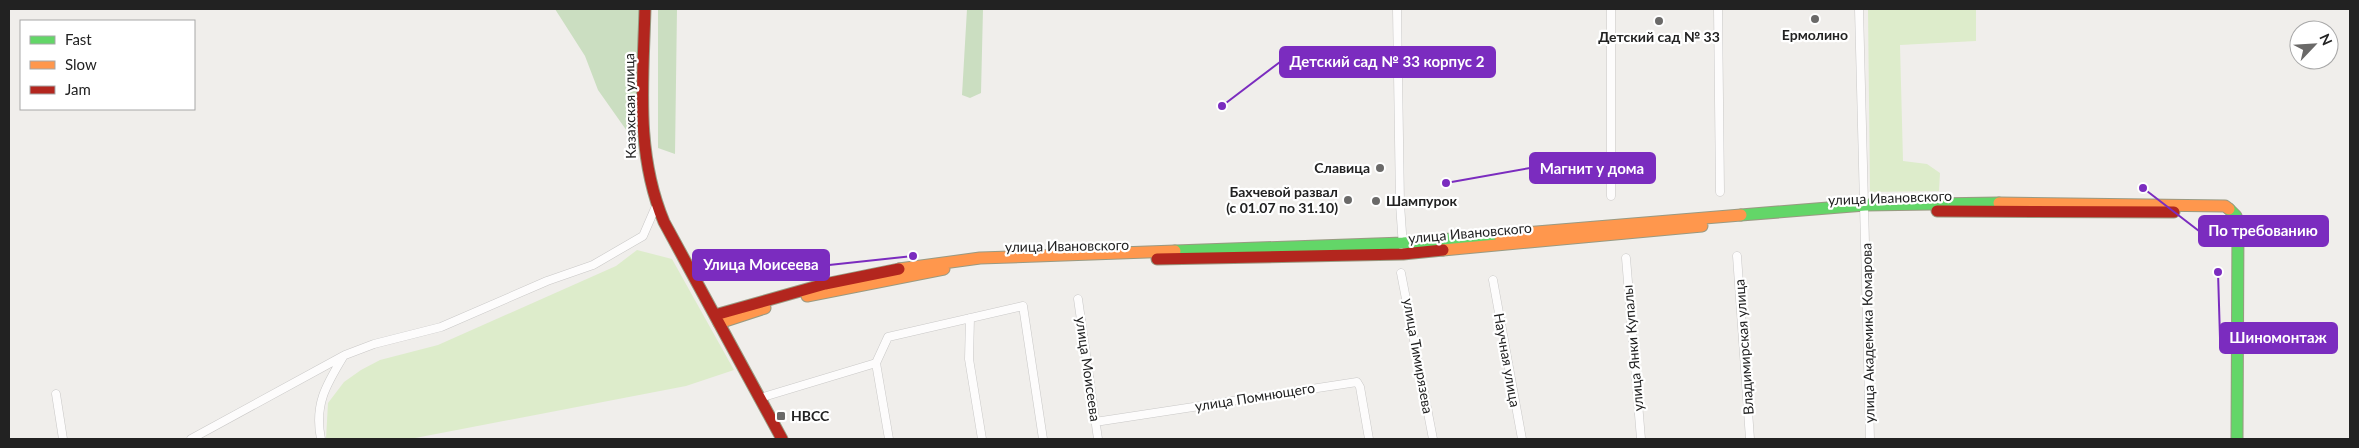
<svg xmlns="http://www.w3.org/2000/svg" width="2359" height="448" viewBox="0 0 2359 448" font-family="Lato,sans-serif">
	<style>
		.grass { fill: #ddeccb }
		.forest { fill: #cbdec1 }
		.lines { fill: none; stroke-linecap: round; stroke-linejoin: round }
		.street-casing { stroke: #c9c8c7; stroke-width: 9 }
		.fast-casing { stroke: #999a82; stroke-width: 13 }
		.slow-casing { stroke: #999a82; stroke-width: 13 }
		.jam-casing { stroke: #999a82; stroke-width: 13 }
		.street { stroke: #fdfcfc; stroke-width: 8 }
		.fast { stroke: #63d668; stroke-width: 11 }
		.slow { stroke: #ff974d; stroke-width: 11 }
		.jam { stroke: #b3261e; stroke-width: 11 }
		.poi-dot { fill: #6a6968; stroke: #fff; stroke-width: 2 }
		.labels { text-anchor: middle; stroke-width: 4.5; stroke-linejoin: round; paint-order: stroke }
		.poi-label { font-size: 14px; font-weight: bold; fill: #222; stroke: #fff }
		.street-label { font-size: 14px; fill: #222; stroke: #fff }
		.leader { fill: none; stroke: #7b2cbf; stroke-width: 2 }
		.callout-dot { fill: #7b2cbf; stroke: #fff; stroke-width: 2 }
		.callout { fill: #7b2cbf; stroke: #7b2cbf; stroke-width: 2 }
		.callout-label { font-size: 15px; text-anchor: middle; font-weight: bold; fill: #fff }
	</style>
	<rect width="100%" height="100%" fill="#f0eeeb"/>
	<path class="grass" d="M1868,9h108v32l-76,4 3,116 24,3 13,9 -1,18 -69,1z
		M637,250l35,9 62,111 -48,16 -276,53h-84l2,-36 16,-21 17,-12 19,-10 58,-15 178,-79z"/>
	<path class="forest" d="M555,9h86l-1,119 -6,13 -36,-51 -13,-34z
		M658,9h19l-2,145 -17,-6z
		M967,9h16l-2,84 -11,5 -8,-3z"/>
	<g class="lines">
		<defs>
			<path id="street" d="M1397,9l3,195 3,43
				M1611,9v187
				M1718,9l2,183
				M1859,9l11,430
				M1737,256l13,183
				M1626,258l15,181
				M1401,273l32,166
				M1493,280l29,159
				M1078,299l20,140
				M970,318l-1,41 13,80
				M876,363l13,76
				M56,394l7,45
				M760,398l116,-35 12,-26 135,-31 20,133
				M1095,422l262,-40 3,5 9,52
				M191,439l154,-84 29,-11 67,-17 106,-46 46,-16 50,-29 13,-30
				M321,439c-7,-34 5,-54 22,-82"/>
			<path id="fast" d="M2229,209l7,7 2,9 -1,214
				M1741,215l124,-10 134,-2
				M1175,251l228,-8 96,-8"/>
			<path id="slow" d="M1999,203l226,3 4,3
				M1499,235l242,-20
				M1443,250l259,-24
				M899,269l81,-11 195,-7
				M807,296l137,-27
				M719,323l46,-15"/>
			<path id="jam" d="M645,9c-2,73 -10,144 19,213l118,217
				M1937,211l237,1
				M1157,259l246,-5 40,-4
				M715,315l110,-31 74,-15"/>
		</defs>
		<use href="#street" class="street-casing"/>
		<use href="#fast" class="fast-casing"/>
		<use href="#slow" class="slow-casing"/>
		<use href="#jam" class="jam-casing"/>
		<use href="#street" class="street"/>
		<use href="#fast" class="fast"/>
		<use href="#slow" class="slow"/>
		<use href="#jam" class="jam"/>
	</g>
	<g class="poi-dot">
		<circle cx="1815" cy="19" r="5"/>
		<circle cx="1659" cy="21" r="5"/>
		<circle cx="1380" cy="168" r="5"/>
		<circle cx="1348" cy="200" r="5"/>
		<circle cx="1376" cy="201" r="5"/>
		<rect x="776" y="411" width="10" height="10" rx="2.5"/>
	</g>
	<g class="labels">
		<g class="poi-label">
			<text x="1815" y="40">Ермолино</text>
			<text x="1659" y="42">Детский сад № 33</text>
			<text x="1370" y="173" text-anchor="end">Славица</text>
			<text x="1338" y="197" text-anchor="end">Бахчевой развал<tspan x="1338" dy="16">(с 01.07 по 31.10)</tspan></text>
			<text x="1386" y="206" text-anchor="start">Шампурок</text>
			<text x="791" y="421" text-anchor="start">НВСС</text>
		</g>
		<g class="street-label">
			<text transform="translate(630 106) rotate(-91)" y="5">Казахская улица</text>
			<text transform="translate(1890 198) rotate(-2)" y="5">улица Ивановского</text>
			<text transform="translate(1470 233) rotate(-5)" y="5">улица Ивановского</text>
			<text transform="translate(1067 246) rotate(-1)" y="5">улица Ивановского</text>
			<text transform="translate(1868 333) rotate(-91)" y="5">улица Академика Комарова</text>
			<text transform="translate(1744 347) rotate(-94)" y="5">Владимирская улица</text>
			<text transform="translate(1633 348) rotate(-95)" y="5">улица Янки Купалы</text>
			<text transform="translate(1418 356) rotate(80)" y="5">улица Тимирязева</text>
			<text transform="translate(1507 360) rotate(80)" y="5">Научная улица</text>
			<text transform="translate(1088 369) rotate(82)" y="5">улица Моисеева</text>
			<text transform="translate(1255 397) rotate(-9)" y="5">улица Помнющего</text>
		</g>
	</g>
	<path class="leader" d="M1222 106L1280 62M1446 183L1530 168M2143 188L2199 231M913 256L829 265M2218 272L2220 338"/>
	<g class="callout-dot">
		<circle cx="1222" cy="106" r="5"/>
		<circle cx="1446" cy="183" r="5"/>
		<circle cx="2143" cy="188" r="5"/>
		<circle cx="913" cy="256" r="5"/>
		<circle cx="2218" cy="272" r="5"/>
	</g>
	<g class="callout">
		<rect x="1280" y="47" width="215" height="30" rx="5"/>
		<rect x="1530" y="153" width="125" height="30" rx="5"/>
		<rect x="2199" y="216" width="129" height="30" rx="5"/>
		<rect x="693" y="250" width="136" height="30" rx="5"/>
		<rect x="2220" y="323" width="117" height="30" rx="5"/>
	</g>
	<g class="callout-label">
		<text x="1387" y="67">Детский сад № 33 корпус 2</text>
		<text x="1592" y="174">Магнит у дома</text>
		<text x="2263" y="236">По требованию</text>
		<text x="761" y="270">Улица Моисеева</text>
		<text x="2278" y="343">Шиномонтаж</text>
	</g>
	<rect width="2359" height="448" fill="none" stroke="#222222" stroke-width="20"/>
	<rect x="20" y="20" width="175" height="90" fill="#ffffff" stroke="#a7a7a7"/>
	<rect x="30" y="36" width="25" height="8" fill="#63d668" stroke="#a7a7a7"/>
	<text x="65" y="45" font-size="15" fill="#222222">Fast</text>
	<rect x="30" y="61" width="25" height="8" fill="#ff974d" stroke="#a7a7a7"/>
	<text x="65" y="70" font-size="15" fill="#222222">Slow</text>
	<rect x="30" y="86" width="25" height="8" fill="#b3261e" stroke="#a7a7a7"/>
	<text x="65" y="95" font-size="15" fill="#222222">Jam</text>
	<g transform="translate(2314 45) rotate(65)"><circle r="24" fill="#ffffff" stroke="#a7a7a7"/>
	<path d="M0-4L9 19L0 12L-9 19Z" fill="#6a6968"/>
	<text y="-8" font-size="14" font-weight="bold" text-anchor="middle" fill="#222222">N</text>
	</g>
</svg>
